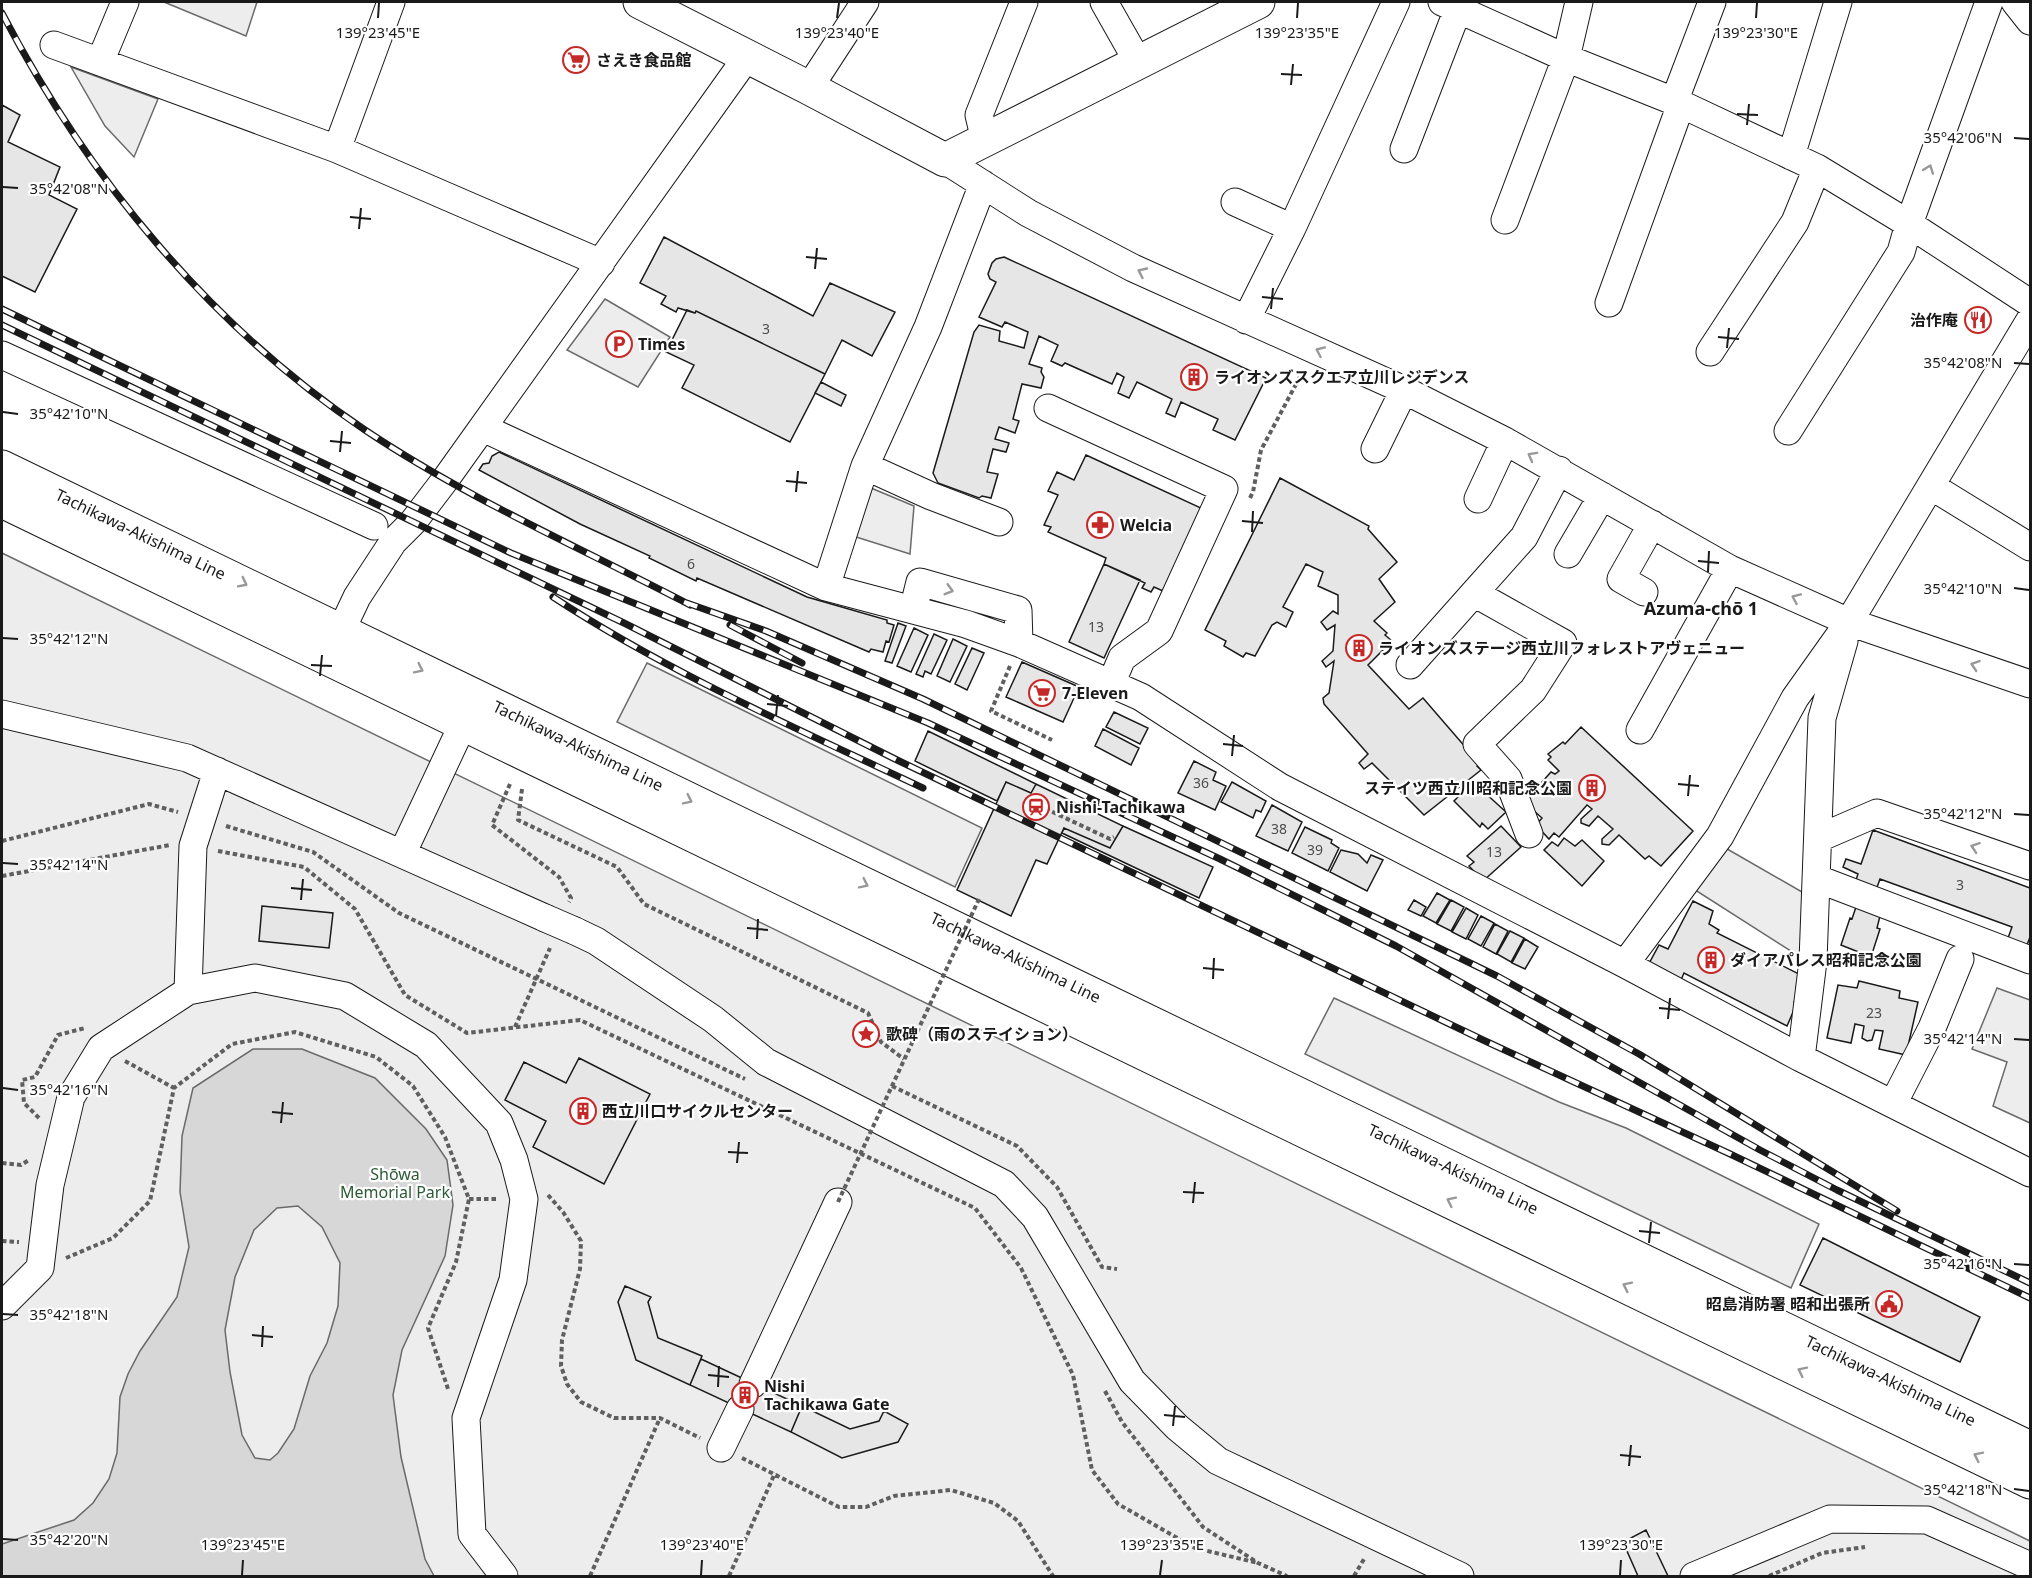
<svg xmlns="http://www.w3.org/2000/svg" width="2032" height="1578" viewBox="0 0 2032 1578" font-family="'Noto Sans','Noto Sans JP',sans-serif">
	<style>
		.built { fill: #ededed; stroke: #6a6a6a; stroke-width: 1.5 }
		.water { fill: #d7d7d7; stroke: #6a6a6a; stroke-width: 1.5; fill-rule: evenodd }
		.building { fill: #e6e6e6; stroke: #1a1a1a; stroke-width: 1.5 }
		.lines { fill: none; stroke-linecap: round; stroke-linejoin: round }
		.minor-casing { stroke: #1a1a1a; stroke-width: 29 }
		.major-casing { stroke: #1a1a1a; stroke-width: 35 }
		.path { stroke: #5f5f5f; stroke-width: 4; stroke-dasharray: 4.5 3; stroke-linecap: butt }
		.minor { stroke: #fff; stroke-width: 27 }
		.major { stroke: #fff; stroke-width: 33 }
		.rail-casing { stroke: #1a1a1a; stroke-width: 7 }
		.rail { stroke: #fff; stroke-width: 4.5; stroke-dasharray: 14; stroke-linecap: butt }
		.minor-bridge-casing { stroke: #1a1a1a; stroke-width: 29; stroke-linecap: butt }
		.path-bridge { stroke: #5f5f5f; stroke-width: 4; stroke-dasharray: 4.5 3; stroke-linecap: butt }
		.minor-bridge { stroke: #fff; stroke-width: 27 }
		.oneway { stroke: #989898 }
		.ticks { fill: none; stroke: #1a1a1a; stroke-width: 2 }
		.labels { text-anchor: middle; stroke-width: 4.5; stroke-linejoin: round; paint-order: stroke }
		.number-label { font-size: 14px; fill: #4d4d4d }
		.poi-label { font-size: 16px; font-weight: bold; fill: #1a1a1a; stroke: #fff; text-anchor: start }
		.street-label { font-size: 16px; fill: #1a1a1a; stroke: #fff }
		.park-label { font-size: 16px; fill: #2b5a34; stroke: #fff }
		.neighbourhood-label { font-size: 18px; font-weight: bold; fill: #1a1a1a; stroke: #fff }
		.ticks-label { font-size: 15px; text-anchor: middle; fill: #1a1a1a; stroke: #fff; stroke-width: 4.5; stroke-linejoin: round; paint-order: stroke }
	</style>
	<rect width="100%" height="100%" fill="#fff"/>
	<path class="built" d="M164,2h93l-11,34z
		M71,67l87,32 -24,58 -29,-31z
		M605,299l65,38 -32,50 -71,-37z
		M871,488l43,18 -4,48 -57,-18z
		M2,553l2028,988v35h-2028z
		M647,663l335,165 -27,59 -338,-165z
		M1722,846l87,50 -4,64 -113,-72z
		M1997,988l33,12v123l-37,-17 14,-44 -35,-13z
		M1334,998l225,104 67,26 193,96 -28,64 -486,-234z"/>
	<path class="water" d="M253,1049h49l73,29 51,51 21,31 6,45 -8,51 -43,94 -9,45 8,62 24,102 9,17h-432v-32l72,-24 19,-17 16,-24 8,-26 3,-56 8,-23 12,-23 37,-54 12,-50 -9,-55 2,-56 11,-48zM298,1206l24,21 18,36 -2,43 -11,37 -17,33 -16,53 -16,24 -8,7 -15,-2 -13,-23 -12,-63 -5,-42 10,-53 19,-47 23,-22z"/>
	<path class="building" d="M2,105l18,10 -12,27 52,25 -11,28 28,14 -42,83 -33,-16z
		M664,237l149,79 17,-33 65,29 -23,44 -30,-16 -17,34 -129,-63 -1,2 -17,-5 -2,4 -15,-8 5,-8 -26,-13z
		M1004,257l262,121 -31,62 -22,-10 5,-11 -37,-17 -6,15 -9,-4 6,-14 -35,-17 -8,16 -11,-5 6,-16 -7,-4 -5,11 -47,-21 -3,3 -11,-5 7,-16 -19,-9 -10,28 13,4 -1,4 3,5 -3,11 -19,-4 -9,35 6,2 -4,12 -16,-6 -4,12 14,4 -3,9 -13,-3 -6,23 11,2 -7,24 -9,-2 -3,2 -41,-15 -5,-10 41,-141 5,-7 21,6 -1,10 25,7 4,-16 -23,-10 -3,5 -23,-10 17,-35 -6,-3 -2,-5 4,-11 4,-4z
		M687,310l8,3 1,-2 129,63 -35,68 -108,-54 12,-23 -28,-13z
		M821,382l25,13 -5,11 -26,-13z
		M499,452l308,145 80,23v3l7,2 -5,17 -3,-1 -3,11 -12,-3 -2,3 -172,-74 -1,3 -47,-23 1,-2 -70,-32 -101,-54 4,-6 6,-1 3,-7z
		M1086,455l115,53 -38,83 -9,-4 -3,5 -9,-4 3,-5 -41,-19 2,-6 -58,-26 3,-5 -7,-2 14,-30 -10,-4 9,-19 17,8z
		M1280,478l89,48 -1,3 29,33 -18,17 16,23 -21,19 13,12 -2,2 7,6 -24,24 41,44 14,-11 57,66 -3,2 4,4 -57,45 -52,-52 -8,6 -5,-6 9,-9 -44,-50 -1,-6 6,-5 5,-32 -8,6 -4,-6 11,-10 2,-26 -8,5 -6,-8 12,-11 5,3v-19l-20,-9 5,-14 -17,-8 -23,43 10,5 -7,15 -9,-5 -5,3 -17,31 -9,-3 -3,4 -19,-11 2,-5 -21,-11z
		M1104,564l36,16 -36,78 -35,-16z
		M898,623l8,3 -14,37 -7,-2z
		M914,628l14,7 -17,37 -14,-6z
		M934,634l13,6 -16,34 -6,-3 -2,6 -7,-3z
		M953,639l14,7 -17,36 -13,-6z
		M972,648l12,5 -17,37 -12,-6z
		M1022,662l57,25 -16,35 -57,-25z
		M1114,712l34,16 -8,16 -34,-17z
		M1581,727l112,104 -32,35 -12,-10 -4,3 -26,-24 -10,10 -7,-1v-5l11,-10 -15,-13 -9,10 -8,-3v-4l11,-10 -5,-4 -28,32 -5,-4 -5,6 -13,-14 6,-7 -18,-16 27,-30 4,2 4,-3 -11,-11 3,-3 -3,-3 15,-12 2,2z
		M1103,729l36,19 -8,17 -36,-19z
		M928,731l108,53 -5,9 -25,-11 -9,19 -82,-40z
		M1194,761l22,11 -3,8 13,6 -11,24 -37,-17z
		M1006,782l25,11 5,-9 87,42 -13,22 -46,-20 -17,36 -11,-4 -25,56 -54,-26z
		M1232,782l34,19 -5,11 -5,-2 -3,8 -32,-16z
		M1473,782l33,30 -18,17 -6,-6 -2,4 -26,-26z
		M1272,805l30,17 -14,29 -32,-15z
		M1123,826l90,41 -14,31 -137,-65 2,-5 46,20z
		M1501,826l20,21 -38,34 -14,-15 5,-4 -7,-6z
		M1305,827l27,13 -1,3 8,5 -11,23 -36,-18z
		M1873,830l157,58v49l-3,8 -19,-7 4,-11 -132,-48 -4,11 -21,-7 3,-9 -15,-7 3,-8 15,5z
		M1564,838l11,8 7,-6 22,21 -22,25 -38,-36 8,-8 6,4z
		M1341,850l17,4 9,9 4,-8 12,5 -16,31 -37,-19z
		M1437,893l13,7 -14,23 -13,-7z
		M1414,900l12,7 -5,9 -13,-6z
		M1451,900l13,7 -13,24 -14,-7z
		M1693,901l20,10 -4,13 10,6 -2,3 84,42 -5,13 4,3 -6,11 3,1 -10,23 -103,-53 -6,14 -33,-16 14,-26 9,4z
		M262,906l71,7 -4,35 -70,-7z
		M1856,907l24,9 -3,12 3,1 -9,28 -30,-12 9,-27 2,1z
		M1466,908l12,7 -12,24 -14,-7z
		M1481,916l13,7 -13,23 -13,-7z
		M1495,924l13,7 -12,23 -13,-7z
		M1510,931l14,7 -13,24 -14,-8z
		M1525,939l13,8 -13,22 -13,-6z
		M1859,981l41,10 -1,7 19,4 -12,53 -27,-6 4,-18 -8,-1 -3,10 -5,1 -5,-3 2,-12 -9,-2 -4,19 -24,-5 11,-53 19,3z
		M579,1058l71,36 -46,90 -71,-37 13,-26 -41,-21 19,-38 42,21z
		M1823,1238l157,79 -20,45 -160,-77z
		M625,1286l26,11 -3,5 10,36 44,18 -12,29 -54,-25 -18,-58z
		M701,1359l101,47 -11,26 -101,-47z
		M802,1406l48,23 29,-8 5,-10 24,13 -10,18 -56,16 -51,-26z
		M1646,1530l22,46h-30l-15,-34z"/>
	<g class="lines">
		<defs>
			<path id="minor" d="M1104,2l34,60
				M1442,2l124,56 115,46 136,64 92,56 121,79
				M2015,2l15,19
				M54,45l283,104 264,114
				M100,62l25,-60
				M809,88l56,-86
				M1674,102l38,-100
				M985,140l-6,-25 45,-113
				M337,149l54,-147
				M1404,149l54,-140
				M1791,156l47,-154
				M945,160l83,53 105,55 271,122 101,51 225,128 119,53 181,62
				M1235,202l57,26 -46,92
				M1505,220l61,-162 13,-56
				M1292,228l104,-226
				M1609,303l72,-199
				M1710,352l85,-130 22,-54
				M2,355l372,171
				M1048,408l176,81 -65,142 -37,27 -11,26
				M483,428l343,159 140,37 53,19 122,54 139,90 345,177 176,94 229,115
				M1788,431l113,-179 8,-28 80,-222
				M1375,449l29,-59
				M865,466l66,30 68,26
				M1931,486l99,61
				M1478,499l27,-58
				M1568,554l34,-58
				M826,587l39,-121 63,-139 55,-143
				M1644,592l-23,-13 31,-55
				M1474,593l89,50 -30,47 -56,54 31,35 21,55
				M913,610l7,-28 98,28 1,33
				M332,650l25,-53 36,-55 20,-20 32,-42 302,-423
				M1410,665l114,-128 35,-67
				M2,714l185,44 358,160
				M1640,730l90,-161
				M1819,838l58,-25 153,53
				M402,854l61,-130
				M1818,879l212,81
				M575,931l21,10 117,78 53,43 238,122 31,33 97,164 45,46 41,34 242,115
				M1625,964l95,-128 75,-138 54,-76 181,-302
				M188,991l5,-145 24,-75
				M1801,1058l12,-97 9,-243 22,-77
				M1893,1104l39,-76 28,-69
				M2,1306l38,-38 10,-83 21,-88 30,-49 87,-57 67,-13 90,18 81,49 73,78 15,37 10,39 -11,81 -47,138 6,116 32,42
				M753,1384l85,-182
				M721,1448l19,-39
				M1694,1576l136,-57 97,1 103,46"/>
			<g id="major">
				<path d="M640,2l169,86 136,72 313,-158"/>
				<path id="s1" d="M2,467l2028,981"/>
				<path d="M2,501l2028,981"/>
			</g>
		</defs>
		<use href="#minor" class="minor-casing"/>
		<use href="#major" class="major-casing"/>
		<path class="path" d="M1250,498l3,-6 8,-42 42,-79
			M1010,666l-19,45 61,29
			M510,784l-18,41 67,52 12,21 -2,4
			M522,789l-4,31 99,47 27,37 224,109 13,29 23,17
			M1025,799l85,40 4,-2
			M226,826l87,26 86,61 346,166
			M2,841l147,-37 29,8
			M218,851l86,16 51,42 50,86 62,38 113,-13 395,188 46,60 52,107 19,95 26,34 77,44 63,15
			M2,876l168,-31
			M515,1027l35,-79
			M125,1061l49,27
			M892,1086l125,60 40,41 45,80 15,2
			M39,1118l-15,-15 -2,-23 13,-3 23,-42 27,-7
			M2,1163l19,2 8,-5
			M548,1195l15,17 18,29 -1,28 -18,71 -1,26 6,18 14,18 33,16h46l40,20
			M469,1199h29
			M2,1241l17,1
			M66,1258l47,-20 37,-37 24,-113 58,-44 63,-12 81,25 37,29 32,51 24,62 -13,63 -28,66 20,61
			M1105,1391l17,31 81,105 55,36 29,13
			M742,1458l97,49h27l28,-11 57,-6 43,13 24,18 35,55
			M590,1576l70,-158
			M729,1576l46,-103
			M1354,1576l10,-17
			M1769,1576l53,-23 43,-6"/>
		<use href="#minor" class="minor"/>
		<use href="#major" class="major"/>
		<defs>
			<path id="rail" d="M2,13c86,165 208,313 363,417 103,69 216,118 325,175
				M2,309l509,244 417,170 292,136 176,87 364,204 77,40 193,93
				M2,325l622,298 271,136 588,281 245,113 302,145
				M553,597c116,76 245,132 370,191
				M684,602l82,29 157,68 574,277 142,78 258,157
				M730,625l72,38"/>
		</defs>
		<use href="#rail" class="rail-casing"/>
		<use href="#rail" class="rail"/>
		<defs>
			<path id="minor-bridge" d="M545,918l30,13"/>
		</defs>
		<use href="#minor-bridge" class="minor-bridge-casing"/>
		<path class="path-bridge" d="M838,1202l141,-303"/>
		<use href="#minor-bridge" class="minor-bridge"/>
	</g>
	<defs><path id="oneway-chevron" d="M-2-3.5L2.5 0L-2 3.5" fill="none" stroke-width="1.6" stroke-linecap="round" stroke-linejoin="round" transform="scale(1.5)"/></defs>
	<g class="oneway">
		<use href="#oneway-chevron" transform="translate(1929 169) rotate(-70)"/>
		<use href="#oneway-chevron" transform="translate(1142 272) rotate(-155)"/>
		<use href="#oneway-chevron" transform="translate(1320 351) rotate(-156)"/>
		<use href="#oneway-chevron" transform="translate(1532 456) rotate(-151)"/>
		<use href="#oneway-chevron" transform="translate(243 583) rotate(27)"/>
		<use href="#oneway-chevron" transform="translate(949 590) rotate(16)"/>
		<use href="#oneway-chevron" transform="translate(1796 598) rotate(-156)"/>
		<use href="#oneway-chevron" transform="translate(1975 665) rotate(-161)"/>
		<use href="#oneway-chevron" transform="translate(419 669) rotate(26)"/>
		<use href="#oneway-chevron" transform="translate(688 800) rotate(26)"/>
		<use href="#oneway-chevron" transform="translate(1975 847) rotate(-161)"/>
		<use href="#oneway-chevron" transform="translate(864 884) rotate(26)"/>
		<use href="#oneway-chevron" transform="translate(1451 1201) rotate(-154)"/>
		<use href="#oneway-chevron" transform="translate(1627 1286) rotate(-154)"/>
		<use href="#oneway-chevron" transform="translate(1802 1371) rotate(-154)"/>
		<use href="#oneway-chevron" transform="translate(1978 1456) rotate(-154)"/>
	</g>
	<path class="ticks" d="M378,18l1,-15M837,18l2,-15M1297,18l1,-15M1756,18l1,-15M1281,74l21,1M1291,85l2,-21M1737,114l21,1M1747,125l2,-21M2014,138l15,1M3,187l15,1M350,217l21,2M359,229l2,-21M806,257l21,2M815,269l2,-21M1262,297l21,2M1271,309l2,-21M1718,337l21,2M1727,348l2,-20M2014,363l15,1M3,412l15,2M330,441l21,2M340,452l2,-21M786,481l21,2M796,492l2,-21M1242,521l21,2M1252,532l1,-21M1698,561l21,2M1708,572l1,-21M2014,588l15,2M3,638l15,1M311,665l21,1M320,676l2,-21M767,704l21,2M776,716l2,-21M1223,744l20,2M1232,756l2,-21M1678,784l21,2M1688,796l2,-21M2014,814l15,1M3,863l15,1M291,888l21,2M301,900l2,-21M747,928l21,2M757,939l1,-20M1203,968l21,2M1213,979l1,-21M1659,1008l21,2M1668,1019l2,-21M2014,1039l15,1M3,1088l15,2M272,1112l21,2M281,1123l2,-21M728,1152l20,1M737,1163l2,-21M1183,1192l21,1M1193,1203l2,-21M1639,1231l21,2M1649,1243l2,-21M2014,1264l15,1M3,1314l15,1M252,1335l21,2M262,1347l1,-21M708,1375l21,2M718,1387l1,-21M1164,1415l21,2M1173,1426l2,-20M1620,1455l21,2M1629,1466l2,-21M2014,1489l15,2M3,1539l15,1M242,1575l1,-15M701,1575l1,-15M1160,1575l2,-15M1620,1575l1,-15"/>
	<defs>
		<symbol id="supermarket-ring" viewBox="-11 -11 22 22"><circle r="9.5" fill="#fff" stroke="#c62828" stroke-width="1.5"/><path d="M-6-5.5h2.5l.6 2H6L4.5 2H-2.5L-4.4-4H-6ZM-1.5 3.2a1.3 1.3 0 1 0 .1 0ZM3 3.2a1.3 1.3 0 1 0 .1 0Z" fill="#c62828"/></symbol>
		<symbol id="restaurant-ring" viewBox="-11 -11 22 22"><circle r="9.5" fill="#fff" stroke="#c62828" stroke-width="1.5"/><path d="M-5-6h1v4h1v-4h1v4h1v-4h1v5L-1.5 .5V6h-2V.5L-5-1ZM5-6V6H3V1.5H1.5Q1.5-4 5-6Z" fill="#c62828"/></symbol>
		<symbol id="parking-ring" viewBox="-11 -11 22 22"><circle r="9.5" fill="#fff" stroke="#c62828" stroke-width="1.5"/><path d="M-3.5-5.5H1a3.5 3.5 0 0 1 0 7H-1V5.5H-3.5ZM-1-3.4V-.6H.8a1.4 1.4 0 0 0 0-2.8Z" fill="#c62828"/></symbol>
		<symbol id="building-ring" viewBox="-11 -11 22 22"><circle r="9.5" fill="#fff" stroke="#c62828" stroke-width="1.5"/><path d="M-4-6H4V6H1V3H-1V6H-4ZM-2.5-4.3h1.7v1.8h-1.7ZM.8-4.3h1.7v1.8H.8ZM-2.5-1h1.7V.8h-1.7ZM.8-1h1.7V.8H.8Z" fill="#c62828"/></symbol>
		<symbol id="pharmacy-ring" viewBox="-11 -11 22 22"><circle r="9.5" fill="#fff" stroke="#c62828" stroke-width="1.5"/><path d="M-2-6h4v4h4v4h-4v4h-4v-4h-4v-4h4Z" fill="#c62828"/></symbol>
		<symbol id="station-ring" viewBox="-11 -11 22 22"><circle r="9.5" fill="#fff" stroke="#c62828" stroke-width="1.5"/><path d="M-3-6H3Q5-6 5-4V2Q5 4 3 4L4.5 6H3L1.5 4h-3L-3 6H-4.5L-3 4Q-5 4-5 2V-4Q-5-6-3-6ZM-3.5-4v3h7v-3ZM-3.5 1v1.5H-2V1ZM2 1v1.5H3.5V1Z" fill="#c62828"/></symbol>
		<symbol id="sight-ring" viewBox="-11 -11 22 22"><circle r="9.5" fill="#fff" stroke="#c62828" stroke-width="1.5"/><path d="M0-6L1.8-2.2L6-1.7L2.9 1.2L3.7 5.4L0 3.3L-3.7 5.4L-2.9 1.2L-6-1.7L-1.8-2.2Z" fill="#c62828"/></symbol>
		<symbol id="civic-ring" viewBox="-11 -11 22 22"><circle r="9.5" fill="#fff" stroke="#c62828" stroke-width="1.5"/><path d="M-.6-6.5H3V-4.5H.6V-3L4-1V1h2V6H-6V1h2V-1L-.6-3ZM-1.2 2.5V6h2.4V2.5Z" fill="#c62828"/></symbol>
	</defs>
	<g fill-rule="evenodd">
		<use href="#supermarket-ring" x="561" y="45" width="30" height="30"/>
		<use href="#restaurant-ring" x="1963" y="305" width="30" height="30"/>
		<use href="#parking-ring" x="604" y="329" width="30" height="30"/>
		<use href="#building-ring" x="1179" y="362" width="30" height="30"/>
		<use href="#pharmacy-ring" x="1085" y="510" width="30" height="30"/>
		<use href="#building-ring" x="1344" y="633" width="30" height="30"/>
		<use href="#supermarket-ring" x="1027" y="678" width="30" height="30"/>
		<use href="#building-ring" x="1577" y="773" width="30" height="30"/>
		<use href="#station-ring" x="1021" y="792" width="30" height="30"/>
		<use href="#building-ring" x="1696" y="945" width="30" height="30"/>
		<use href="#sight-ring" x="851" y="1019" width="30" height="30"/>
		<use href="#building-ring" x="568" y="1096" width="30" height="30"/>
		<use href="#civic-ring" x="1874" y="1289" width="30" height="30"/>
		<use href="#building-ring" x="730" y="1380" width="30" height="30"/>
	</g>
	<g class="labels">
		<g class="number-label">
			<text x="766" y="334">3</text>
			<text x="691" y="569">6</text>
			<text x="1096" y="632">13</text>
			<text x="1201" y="788">36</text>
			<text x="1279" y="834">38</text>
			<text x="1315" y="855">39</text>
			<text x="1494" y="857">13</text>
			<text x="1960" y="890">3</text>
			<text x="1874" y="1018">23</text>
		</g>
		<g class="poi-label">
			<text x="596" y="66">さえき食品館</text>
			<text x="1958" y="326" text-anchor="end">治作庵</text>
			<text x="638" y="350">Times</text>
			<text x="1214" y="383">ライオンズスクエア立川レジデンス</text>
			<text x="1120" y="531">Welcia</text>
			<text x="1378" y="654">ライオンズステージ西立川フォレストアヴェニュー</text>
			<text x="1062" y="699">7-Eleven</text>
			<text x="1572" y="794" text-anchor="end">ステイツ西立川昭和記念公園</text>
			<text x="1056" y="813">Nishi-Tachikawa</text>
			<text x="1730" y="966">ダイアパレス昭和記念公園</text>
			<text x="886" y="1040">歌碑（雨のステイション）</text>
			<text x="602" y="1117">西立川口サイクルセンター</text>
			<text x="1870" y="1310" text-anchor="end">昭島消防署 昭和出張所</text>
			<text x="764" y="1392">Nishi<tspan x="764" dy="18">Tachikawa Gate</tspan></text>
		</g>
		<g class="street-label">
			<text dy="6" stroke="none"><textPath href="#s1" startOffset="154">Tachikawa-Akishima Line</textPath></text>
			<text dy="6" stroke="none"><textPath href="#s1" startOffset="640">Tachikawa-Akishima Line</textPath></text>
			<text dy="6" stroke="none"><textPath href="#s1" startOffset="1126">Tachikawa-Akishima Line</textPath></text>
			<text dy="6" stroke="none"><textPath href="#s1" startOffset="1612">Tachikawa-Akishima Line</textPath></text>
			<text dy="6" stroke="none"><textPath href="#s1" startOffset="2098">Tachikawa-Akishima Line</textPath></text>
		</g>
		<g class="park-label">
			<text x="395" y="1180">Shōwa<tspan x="395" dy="18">Memorial Park</tspan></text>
		</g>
		<g class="neighbourhood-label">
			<text x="1701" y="615">Azuma-chō 1</text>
		</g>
	</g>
	<g class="ticks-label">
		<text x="378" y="38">139°23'45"E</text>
		<text x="837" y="38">139°23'40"E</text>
		<text x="1297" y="38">139°23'35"E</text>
		<text x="1756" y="38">139°23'30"E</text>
		<text x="1963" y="143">35°42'06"N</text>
		<text x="69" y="194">35°42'08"N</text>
		<text x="1963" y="368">35°42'08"N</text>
		<text x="69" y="419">35°42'10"N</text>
		<text x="1963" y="594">35°42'10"N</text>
		<text x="69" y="644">35°42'12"N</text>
		<text x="1963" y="819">35°42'12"N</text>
		<text x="69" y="870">35°42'14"N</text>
		<text x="1963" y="1044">35°42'14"N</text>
		<text x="69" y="1095">35°42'16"N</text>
		<text x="1963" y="1269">35°42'16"N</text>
		<text x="69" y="1320">35°42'18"N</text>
		<text x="1963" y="1495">35°42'18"N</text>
		<text x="69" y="1545">35°42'20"N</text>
		<text x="243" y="1550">139°23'45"E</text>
		<text x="702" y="1550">139°23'40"E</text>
		<text x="1162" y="1550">139°23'35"E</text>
		<text x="1621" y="1550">139°23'30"E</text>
	</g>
	<rect width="2032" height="1578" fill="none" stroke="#1a1a1a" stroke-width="6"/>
</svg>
